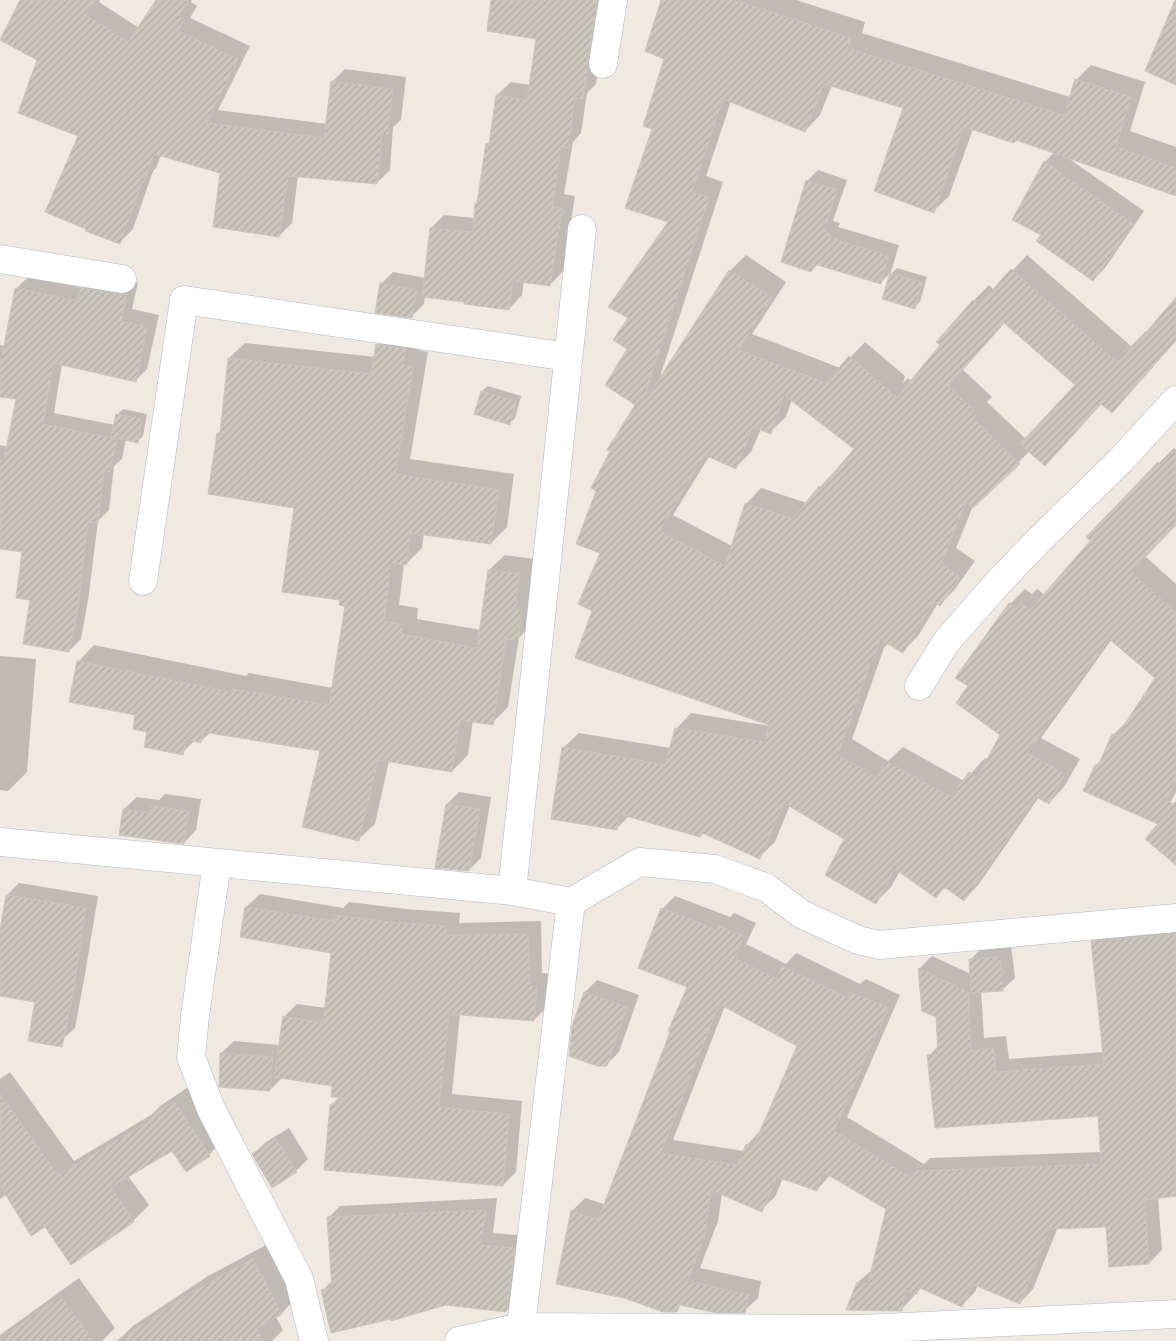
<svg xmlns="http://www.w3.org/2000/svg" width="1176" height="1341" viewBox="0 0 1176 1341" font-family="Figtree,sans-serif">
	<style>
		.shadow { fill: #0003; fill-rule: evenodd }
		.building { fill: url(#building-hatch); stroke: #cbc5ba; fill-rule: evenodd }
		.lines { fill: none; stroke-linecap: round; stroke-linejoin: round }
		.minor-casing { stroke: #b4b7c1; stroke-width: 29 }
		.minor { stroke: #fff; stroke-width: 28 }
	</style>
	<defs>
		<pattern id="building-hatch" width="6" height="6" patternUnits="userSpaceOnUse" patternTransform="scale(1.25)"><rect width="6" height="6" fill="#cbc7bf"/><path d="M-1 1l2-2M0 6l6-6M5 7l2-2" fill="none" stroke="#afaba4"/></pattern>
	</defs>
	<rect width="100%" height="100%" fill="#efe9e1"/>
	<path class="shadow" d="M22,0h78l-1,2 40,26 18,-28h35l-1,2 6,4 -7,12 60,28 -32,64 109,14 5,-42 13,-13 61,8 -5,43 -8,7 -3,43 -13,13 -79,-8 -6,48 -13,13 -57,-64 -61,-17 -5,13 -3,3 -20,58 -13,13 -40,-107 -42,-76z
		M501,0h107l-12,84 -9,9 -6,40 -8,9 -9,52 11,2 -12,75 -13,14 -26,-4 -2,14 -13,14 -43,-8 -41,-5 -1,8 -13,13 -30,-33 12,-12 33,6 5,-50 13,-13 31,3 13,-74 3,-3 6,-46 14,-13 19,3 7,-47z
		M662,0h134l69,22 -3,11 208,64 6,-17 15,-15 54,17 -15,49 46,16v48l-108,-37 76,53 -39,57 -12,12 -50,-45 2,-73 9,-10 -38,-13 -43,-10 -24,67 -16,16 -28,-105 -73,-22 -12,30 -15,16 -74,-30 -25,75 17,6 -64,198 71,-109 16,-16 40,27 -34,52 88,34 25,-26 40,34 -2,7 5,-5 4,4 30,-37 -4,-4 36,-41 15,-15 5,5 33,-35 104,91 15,-15 2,2 28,-33v41l-49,55 -25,7 -72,48 -57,55 -17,42 19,13 -20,28 -15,16 -2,-2 -20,33 -15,15 -15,-7 -4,4 -32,91 36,22 15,-14 61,34 21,-23 3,1 14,-25 -33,-48 41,-82 15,-15 7,5 5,-5 8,6 114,-132 15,-15 2,2v74l-31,32 31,28v208l-7,13 -73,-40 6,-6 11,-24 16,-16 27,-41 -44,-39 -71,99 39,21 -16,28 -15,16 -10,-6 -60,87 -15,16 -18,-13 -10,9 -36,-25 -9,16 -15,15 -30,-63 -56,-34 -15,37 -16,15 -55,-24 -4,3 -71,-20 -13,13 -53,-81 16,-15 92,15 5,-19 15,-16 79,13 -168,-174 35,-148 -8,-55 1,-32 40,-96 -16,-93 12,-70zM1005,322l72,63 -51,54 -39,-37 5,-5 -29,-27zM792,399l63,50 -35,38 -13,16 -46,-15 -15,16 -14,42 -59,-31 37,-60 26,12 15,-15 10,-23 9,3 16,-15z
		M818,170l29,10 -14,41 7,2 -2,4 61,18 -8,27 -11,11 -62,-19 -7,7 -4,-90z
		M897,268l30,9 -7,25 -6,5 -23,-33z
		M28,277l55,11 11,-11 38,6 6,-1 -6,27 27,6 -12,54 -12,12 -73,-17 -8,49 61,12 2,-10 6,-6 24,5 -4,22 -6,6 -11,-3 -4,20 -8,7 -5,44 -11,11 -9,73 -8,45 -12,12 -37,-52 -8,-48 -24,-4v-102l8,2 9,-49 -17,-3v-50l5,1 11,-57z
		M393,329l28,4 -3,17 10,2 -18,107 104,15 -7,53 -16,16 -67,-10 -2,15 -16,16h-2l-5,41 19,3 -1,11 64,11 8,-60 16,-15 30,4 -2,64 -14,15 -11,69 -16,16 -19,-3 -5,35 -16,16 -63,-10 -14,63 -16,15 -38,-89 -110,-18 -10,9 -6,-1 -13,13 -33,-22 -12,-17 -66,-13 8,-40 15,-16 152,31 3,-3 84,15 14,-84 -6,-5 -46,-92 -76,-74 3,-3 7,-72 16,-15 131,14 2,-12z
		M488,386l33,10 -6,22 -6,6 -27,-33z
		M0,656l36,3 -9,113 -19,19 -8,-1z
		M459,792l32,5 -10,61 -12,12 -32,-3 10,-63z
		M165,794l36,5 -5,31 -12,13 -60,-34 13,-12 22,3z
		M19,883l79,13 -14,84 -9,48 -13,12 -26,-40 -36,-6v-56l7,-43z
		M260,894l83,14 6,-6 57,7 54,4 -1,10 82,-2 1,52 8,1 -3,33 -13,13 -74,-6 -8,80 70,7 -6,71 -13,13 -172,-79 9,-10 -7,-11 -50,-8 -13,13 -49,-37 13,-12 46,4 4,-28 13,-13 29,4 7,-56 -91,-16 4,-29z
		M675,896l55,21 4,-4 22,10 -10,21 40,20 10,-11 64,31 6,-5 34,16 -53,122 77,47 6,-6 172,-6 -3,-37 -170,-59 9,-10 -1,-30 -18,-47 13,-13 39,18 -1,-14 13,-13 28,-2 4,33 -13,12 -21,1 3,47 22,-2 3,23 95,-7 -11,-110 13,-14 70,-7v274l-18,2 4,53 -13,13 -42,-37 -49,1 -25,62 -13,14 -42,-18 -3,7 -13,13 -40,-18 -20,22h-54l10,-27 15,-13 14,-61 -57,-33 -13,15 -34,-12 -8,19 -14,13 -39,-17 -4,28 -18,47 61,13 -3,17 -14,13h-27l-145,-100 13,-13 19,6 85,-218 -27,-77zM725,1006l74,40 -39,85 -13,14 -3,6 -71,-11z
		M597,980l42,15 -20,57 -13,13 -21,-73z
		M10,1072l64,89 77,-46 9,-9 30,-20 34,53 -15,16 -37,-6 -44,27 21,29 -16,16 -61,42 -26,-38 -39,-31 -7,5v-120z
		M289,1128l19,31 -12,12 -43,-17 13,-12z
		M497,1198l-4,35 33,3 -8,63 -12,12 -60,-7 -54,14 -70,-27 10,-10 -4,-63 12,-12z
		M270,1243l28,53 -16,17 -6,4 7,13 -11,11h-155l16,-15 75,-50z
		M79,1278l36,50 -13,13h-102v-6z"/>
	<path class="building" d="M20,0h76l-10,15 42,27 28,-42h33l-10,15 6,5 -7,11 60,28 -32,64 118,15 7,-57 62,8 -5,45h-6l-5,50 -89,-8 -9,61 -66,-10 7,-54 -66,-19 -10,28h-2l-22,62 -35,-13 1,-2 -41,-17 33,-76 -60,-23 19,-53 -37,-20z
		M491,0h106l-14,99 -8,-1 -7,50 -7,-1 -9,60 10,2 -12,77 -37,-5 -4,29 -45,-6v-2l-42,-5 8,-69 43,4 2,-29h2l9,-60 3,1 7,-49 31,5 9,-61 -49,-8z
		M661,0h73l117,38 -4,10 217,67 11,-36 56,18 -15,50 60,21v28l-160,-56 -2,3 -50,-16 -30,86 -60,-22 29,-83 -79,-24 -19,48 -82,-33 -31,93 17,5 -63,194 4,2 79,-123 43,27 -34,53 88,33 23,-27 41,35 -1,5 3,-3 5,4 43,-52 -4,-3 37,-42 6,5 32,-36 105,92 13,-16 4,3 43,-51v43l-64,73 -11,-9 -56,62 -25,-22 55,-59 -71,-62 -56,63 29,27 -4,5 47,46 -47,44 -7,-6 -25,62 19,13 -20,29 -6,-4 -31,51 -23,-14 -7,22 -2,-1 -33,95 39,23 9,-17 65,36 18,-25 8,6 23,-43 -44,-32 12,-17 -13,-8 54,-75 8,6 4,-6 9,7 60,-69 -4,-4 72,-75 3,3 15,-16v76l-45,47 45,41v168l-10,18 7,5 3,-3v64l-31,-26 13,-15 -75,-33 12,-26 3,1 14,-32 5,2 38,-58 -46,-39 -82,114 38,21 -16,30 -13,-7 -72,104 -20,-14 -8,11 -41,-29 -19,35 -51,-29 19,-36 -60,-36 -24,56 -58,-26 -2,4 -81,-23 -2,16 -66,-11 11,-72 103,18 10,-37 90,14 4,-17 -194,-67 17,-47 -14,-7 22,-51 -24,-9 20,-53 -5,-3 19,-37 -3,-1 28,-45 -30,-20 22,-36 -14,-9 15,-22 -20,-11 60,-85 -43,-14 27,-79 -9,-3 21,-67 -19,-8zM784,395l70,54 -33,39 -2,-2 -26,33 -48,-16 -20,63 -66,-35 46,-76 31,14 17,-42 18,7z
		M1175,0h1v85l-31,-14z
		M1044,161l89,63 -40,57 -57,-40 5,-6 -29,-15z
		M806,180l31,10 -13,41 6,2 -1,4 60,19 -8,28 -67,-20 -3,8 -30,-10z
		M890,273l32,10 -7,26 -33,-10z
		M380,283l37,7 -5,28 -37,-5z
		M15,288l63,13 3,-13 38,6h8l-6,27 26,6 -11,55 -83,-19 -10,61 74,15 -7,33 -6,-1 -6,52 -10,-1 -10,85 -9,45 -46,-8 7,-44 -14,-2 6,-46 -22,-3v-90l4,1 12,-61 -16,-2v-31z
		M376,344l30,5 -3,16 10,2 -18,107 104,16 -8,54 -81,-11 -3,32 -16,-2 -7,58 19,3 -2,10 76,14 11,-78 32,4 -5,35 7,1 -4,30 -12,-1 -13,86 -33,-5 -8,52 -74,-12 -19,81 -57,-14 18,-76 -117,-19 -2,11 -15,-4 -3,16 -39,-8 3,-15 -14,-3 2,-14 -66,-13 8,-41 154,31 1,-3 97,16 16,-99 -6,-1 1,-5 -58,-8 12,-84 -86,-14 9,-61h3l8,-75 143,16z
		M481,391l35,10 -6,24 -36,-11z
		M116,414l26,5 -4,24 -27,-6z
		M446,804l34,5 -11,62 -34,-3z
		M151,806l38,5 -5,33 -65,-9 4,-26 27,4z
		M6,895l80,13 -13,86 -11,53 -34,-6 7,-39 -35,-6v-66z
		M245,907l89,14v-6l58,7 55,4 -1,9 82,-1 2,52 7,1 -3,34 -85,-7 -10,93 70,7 -6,72 -179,-16 6,-65 12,-7 -11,-1 1,-11 -58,-9 9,-61 40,7 8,-70 -91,-16z
		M661,908l56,22 2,-4 25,10 -10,22 42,21 6,-13 66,32 3,-6 37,16 -54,123 78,47 4,-7 185,-7 -3,-48 -163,12 -8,-73 11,-1 -2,-37 -14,-6 -4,-43 50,24 3,59 22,-3 3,24 108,-8 -13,-123 85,-7v262l-31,4 4,64 -40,3 -3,-40 -56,2 -30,75 -48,-20 -10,23 -44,-20 -1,7 -12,-3 -3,20 -56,-1 11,-28 11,2 18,-75 -63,-37 -6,19 -40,-14 -15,35 -51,-22 -6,45 -17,46 61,14 -4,18h-28l-37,-8 -3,7h-14l-39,-14 -68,-14 15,-74 27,10 72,-188 -2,-1 19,-44 -49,-19zM719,1004l78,42 -44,101 -7,-3 -9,21 -76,-12z
		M1000,957l3,34 -32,2 -2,-34z
		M584,992l43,15 -20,59h-10l-28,-10 3,-30z
		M220,1053l53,4 -3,34 -51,-4z
		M0,1094l58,81 87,-51 -2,-3 31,-20 36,55 -24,16 -14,-21 -61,36 23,35 -63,43 -26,-38 -14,9 -31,-50z
		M276,1139l21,33 -25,16 -20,-34z
		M486,1210l-5,35 34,3 -9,64 -60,-7 -55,16v-2l-60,14 -10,-43 11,-2 -5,-71z
		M253,1259l29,55 -26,15 7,12h-147l74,-48z
		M60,1296l33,45h-93v-2z"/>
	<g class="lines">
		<defs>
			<path id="minor" d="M603,64l10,-64
				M0,259l122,20
				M143,581l41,-281 384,57
				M919,686l27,-44 50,-57 43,-45 81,-79 56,-61
				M0,842l512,49 59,11 69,-40 75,7 52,19 34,26 57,26 21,5 297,-27
				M217,863l-22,153 -4,41 20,52 88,170 15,62
				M512,891l70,-662
				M521,1327l50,-425
				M459,1341l62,-14 342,2 313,-15"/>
		</defs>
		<use href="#minor" class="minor-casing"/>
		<use href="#minor" class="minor"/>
	</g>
</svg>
